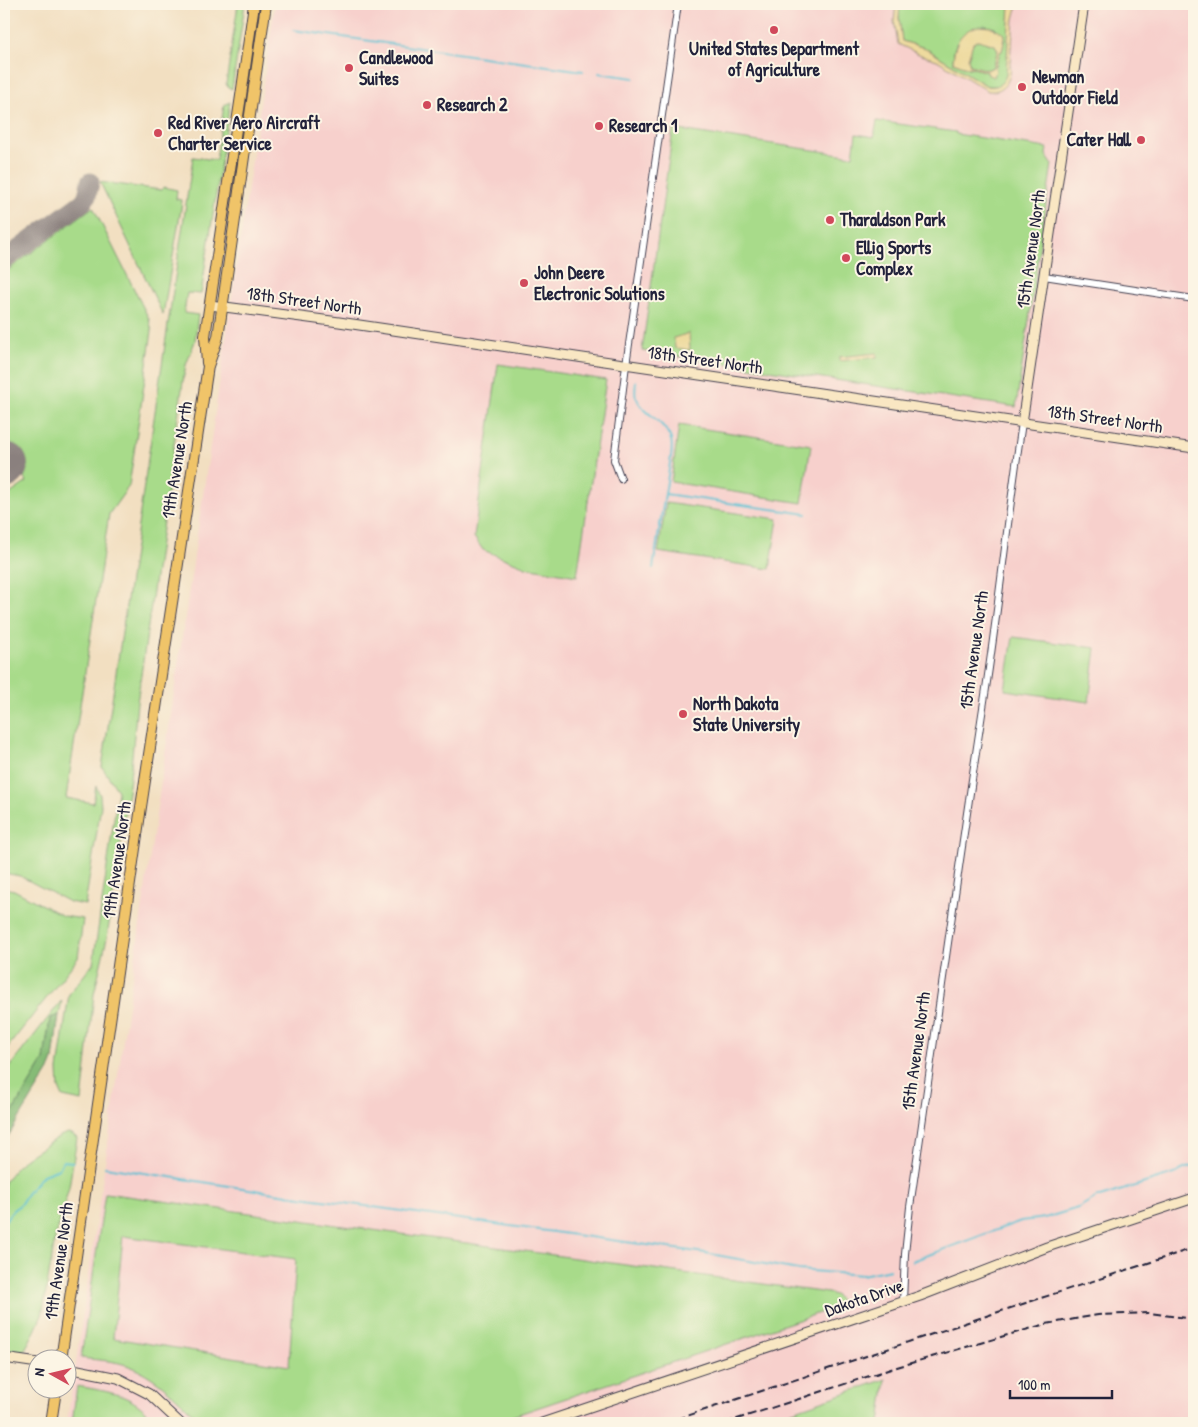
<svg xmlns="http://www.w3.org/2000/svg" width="1198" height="1427" viewBox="0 0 1198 1427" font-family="'Patrick Hand',sans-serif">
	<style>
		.built { fill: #f7d0cc }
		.green { fill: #a8db8a; stroke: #657e62; fill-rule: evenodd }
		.forest { fill: #86bb76; stroke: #546e58 }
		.sand { fill: #eeda9e; stroke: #887e6c; fill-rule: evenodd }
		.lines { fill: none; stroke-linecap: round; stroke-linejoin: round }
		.stream { stroke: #55bfd2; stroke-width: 2 }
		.taxiway { stroke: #8a807e; stroke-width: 19 }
		.runway { stroke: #8a807e; stroke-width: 46 }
		.street-casing { stroke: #413e4f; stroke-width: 8 }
		.secondary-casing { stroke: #413e4f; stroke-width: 11 }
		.primary-casing { stroke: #413e4f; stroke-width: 12 }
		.street { stroke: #fff; stroke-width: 6 }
		.secondary { stroke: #f9e7c3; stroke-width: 9 }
		.primary { stroke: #f0c469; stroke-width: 10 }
		.rail { stroke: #22223b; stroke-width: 2; stroke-dasharray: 8 4; stroke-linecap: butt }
		.poi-dot { fill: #d1495b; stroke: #fcf5e5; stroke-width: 2 }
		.labels { text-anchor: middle; stroke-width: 4; stroke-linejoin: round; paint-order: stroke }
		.poi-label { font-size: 18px; font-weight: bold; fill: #22223b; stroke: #fcf5e5; text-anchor: start }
		.street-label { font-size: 18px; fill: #22223b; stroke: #fcf5e5 }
	</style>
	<rect width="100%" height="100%" fill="#fcf5e5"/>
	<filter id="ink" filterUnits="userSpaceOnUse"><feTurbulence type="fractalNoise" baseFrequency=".02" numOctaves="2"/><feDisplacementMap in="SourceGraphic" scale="10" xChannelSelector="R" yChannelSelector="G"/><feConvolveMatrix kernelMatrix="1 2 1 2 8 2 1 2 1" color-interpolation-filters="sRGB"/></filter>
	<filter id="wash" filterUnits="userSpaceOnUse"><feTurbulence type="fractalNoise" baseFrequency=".0096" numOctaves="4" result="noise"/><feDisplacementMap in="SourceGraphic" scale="20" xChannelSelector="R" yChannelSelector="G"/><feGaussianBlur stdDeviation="1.12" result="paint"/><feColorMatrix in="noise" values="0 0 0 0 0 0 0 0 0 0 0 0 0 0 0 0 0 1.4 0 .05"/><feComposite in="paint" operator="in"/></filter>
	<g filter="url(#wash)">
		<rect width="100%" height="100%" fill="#f2dfc1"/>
		<path class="built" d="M275,4h919v1419h-1127z"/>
		<path class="green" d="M238,4h7l-13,85 -4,-2 -2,-3z
			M900,4h110l-3,71 -2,5 -7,6h-11l-62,-38 -23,-7c-2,-13 -4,-25 -2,-37zM984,25l11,3 10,8 -3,15 -2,1 -5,16 -8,4 -16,-5 -2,1 -16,-6 1,-12 3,-8z
			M978,40l17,5 3,5 -5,17 -6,3 -17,-5 -2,-6 5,-17z
			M230,102l-29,192 -14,-1 -3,20 14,2 -3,26 -9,24 -2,10 -47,328 -7,75 -9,63 -14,97 -13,56 -12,107 -19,-4 -4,-9 -1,-18 11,-76 24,-30 25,-173 -16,-24 91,-610 23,3 8,-55z
			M877,121l79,11v2l91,14 -1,7 6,9 -36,243 -374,-56 31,-222 180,27 3,-22 18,3z
			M100,182l62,8 1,-3 14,3 -1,9 6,1 -1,9 -18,106z
			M93,207l56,112 3,12 -23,155 -20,28 -43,284 27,5 3,-17 4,9 1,11 -16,99 -16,-3 -49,-26 -16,-3v-375l23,-16 -23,-34v-175z
			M498,364l108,16 -29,196 -51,-9 -43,-17 -9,-13z
			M679,425l132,20 -9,58 -131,-21z
			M666,503l112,16 -8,50 -112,-17z
			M1013,637l83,11 -7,54 -84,-12z
			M4,888l10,2 49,26 20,3 -5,39 -74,94z
			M62,1000l-3,15 -9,3 -6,42 -40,66v-52z
			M68,1133l4,1 5,4 -8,49 -14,52 -13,76 -7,16 -12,22 -19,-3v-168l19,-22 37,-24z
			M105,1193l723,100 7,2 5,5 -4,6 -5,3 -339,114h-289c-24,-22 -48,-50 -80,-59 -14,-4 -29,-4 -42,-6zM123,1236l173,23 -7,107 -176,-28z
			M886,1379l-6,44h-122z
			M77,1386c16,3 32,5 47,11 13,5 24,16 35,26h-87z"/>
		<path class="forest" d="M59,1015l-6,45 -4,10 -45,73v-17l40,-66 6,-42z"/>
		<path class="sand" d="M896,4h4l-1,14 3,23 23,7 62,38c10,2 16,-2 19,-11l4,-71h8l-4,15 -2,27h-1l-1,22h1c-1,14 -8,25 -23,23l-51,-31 -16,-5 -23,-11 -4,-23z
			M979,26l12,1 14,7 -2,8 1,1 -2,8 -2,1 -5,16 1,3 -2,6 -6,-2 -1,-3 -16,-5 -2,1 -16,-6c1,-18 7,-32 26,-36zM978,40l17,5 3,5 -5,17 -6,3 -17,-5 -2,-6 5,-16z
			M689,333l1,17 -15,-2 -1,-10z
			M877,353v4l-38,4v-4z"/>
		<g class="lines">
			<path class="stream" d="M293,30l290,41
				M599,73l35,5
				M636,381c0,5 -2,11 0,16 7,17 27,23 34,40 3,6 2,13 1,20l-18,111
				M665,494l142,20
				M105,1167l196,30 404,56 93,17 64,5 28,-6
				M4,1222l9,-12 7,-5 9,-14 14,-16 16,-6 4,-8 10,1
				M912,1261l109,-40 24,-3 33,-10 19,-11h3l77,-24c4,-3 12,-6 17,-7"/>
			<path class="taxiway" d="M4,260l79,-58 4,-6 3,-14
				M4,463l1,2"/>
			<path class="runway" d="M4,466l1,-1"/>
		</g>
	</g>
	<g filter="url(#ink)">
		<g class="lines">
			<defs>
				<path id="street" d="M1044,276l150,23
					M621,479l-7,-19 12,-95 52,-361
					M903,1302l2,-48 5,-47c25,-170 48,-341 75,-512 14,-90 23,-181 37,-272"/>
				<path id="secondary" d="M210,305l129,17 855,126
					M1022,423l62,-419
					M4,1358l34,5
					M68,1368l50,10 31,16 31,29
					M542,1423l378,-127 127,-49 147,-49"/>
				<path id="primary" d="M207,363l-2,-27 36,-240 13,-92
					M61,1360l80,-553 67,-441 10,-29 48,-333
					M51,1423l5,-33"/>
			</defs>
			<use href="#street" class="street-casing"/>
			<use href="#secondary" class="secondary-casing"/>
			<use href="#primary" class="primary-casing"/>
			<use href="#street" class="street"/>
			<use href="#secondary" class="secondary"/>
			<use href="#primary" class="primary"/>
			<path class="rail" d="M666,1423l314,-105 214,-70
				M725,1423l172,-56 149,-43 52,-9 51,-2 45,6"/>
		</g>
	</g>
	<g class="poi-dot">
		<circle cx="774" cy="30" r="5"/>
		<circle cx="349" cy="68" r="5"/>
		<circle cx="1022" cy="87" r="5"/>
		<circle cx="427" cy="105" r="5"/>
		<circle cx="599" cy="126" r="5"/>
		<circle cx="158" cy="133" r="5"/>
		<circle cx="1141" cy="140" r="5"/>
		<circle cx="830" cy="220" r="5"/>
		<circle cx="846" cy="258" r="5"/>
		<circle cx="524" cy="283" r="5"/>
		<circle cx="683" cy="714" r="5"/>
	</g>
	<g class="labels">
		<g class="poi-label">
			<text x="774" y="55" text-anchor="middle">United States Department<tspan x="774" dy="21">of Agriculture</tspan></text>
			<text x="359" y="64">Candlewood<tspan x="359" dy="21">Suites</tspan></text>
			<text x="1032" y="83">Newman<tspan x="1032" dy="21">Outdoor Field</tspan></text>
			<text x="437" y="111">Research 2</text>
			<text x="168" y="129">Red River Aero Aircraft<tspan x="168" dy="21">Charter Service</tspan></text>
			<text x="609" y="132">Research 1</text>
			<text x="1131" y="146" text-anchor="end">Cater Hall</text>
			<text x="840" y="226">Tharaldson Park</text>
			<text x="856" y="254">Ellig Sports<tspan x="856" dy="21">Complex</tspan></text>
			<text x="534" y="279">John Deere<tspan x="534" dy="21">Electronic Solutions</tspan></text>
			<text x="693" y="710">North Dakota<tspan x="693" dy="21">State University</tspan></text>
		</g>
		<g class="street-label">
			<text transform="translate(1031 249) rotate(-82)" y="6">15th Avenue North</text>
			<text transform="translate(304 301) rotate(8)" y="6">18th Street North</text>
			<text transform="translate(705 360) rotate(8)" y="6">18th Street North</text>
			<text transform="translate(1105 419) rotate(8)" y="6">18th Street North</text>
			<text transform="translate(177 460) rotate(-81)" y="6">19th Avenue North</text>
			<text transform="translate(974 650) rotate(-82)" y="6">15th Avenue North</text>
			<text transform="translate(117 860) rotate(-82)" y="6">19th Avenue North</text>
			<text transform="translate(916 1051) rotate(-82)" y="6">15th Avenue North</text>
			<text transform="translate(59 1261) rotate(-82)" y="6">19th Avenue North</text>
			<text transform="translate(864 1298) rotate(-19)" y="6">Dakota Drive</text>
		</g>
	</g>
	<rect width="1198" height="1427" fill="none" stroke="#fcf5e5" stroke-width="20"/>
	<g transform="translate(52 1374) rotate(278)"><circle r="24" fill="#fcf5e5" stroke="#a5a1a1"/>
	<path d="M0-4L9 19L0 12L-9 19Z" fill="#d1495b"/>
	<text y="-8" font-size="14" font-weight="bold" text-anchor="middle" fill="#22223b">N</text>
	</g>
	<path d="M1010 1390v8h102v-8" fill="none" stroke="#22223b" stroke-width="2.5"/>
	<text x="1018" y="1390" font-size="15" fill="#22223b" stroke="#fcf5e5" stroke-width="4" paint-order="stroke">100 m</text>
</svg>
